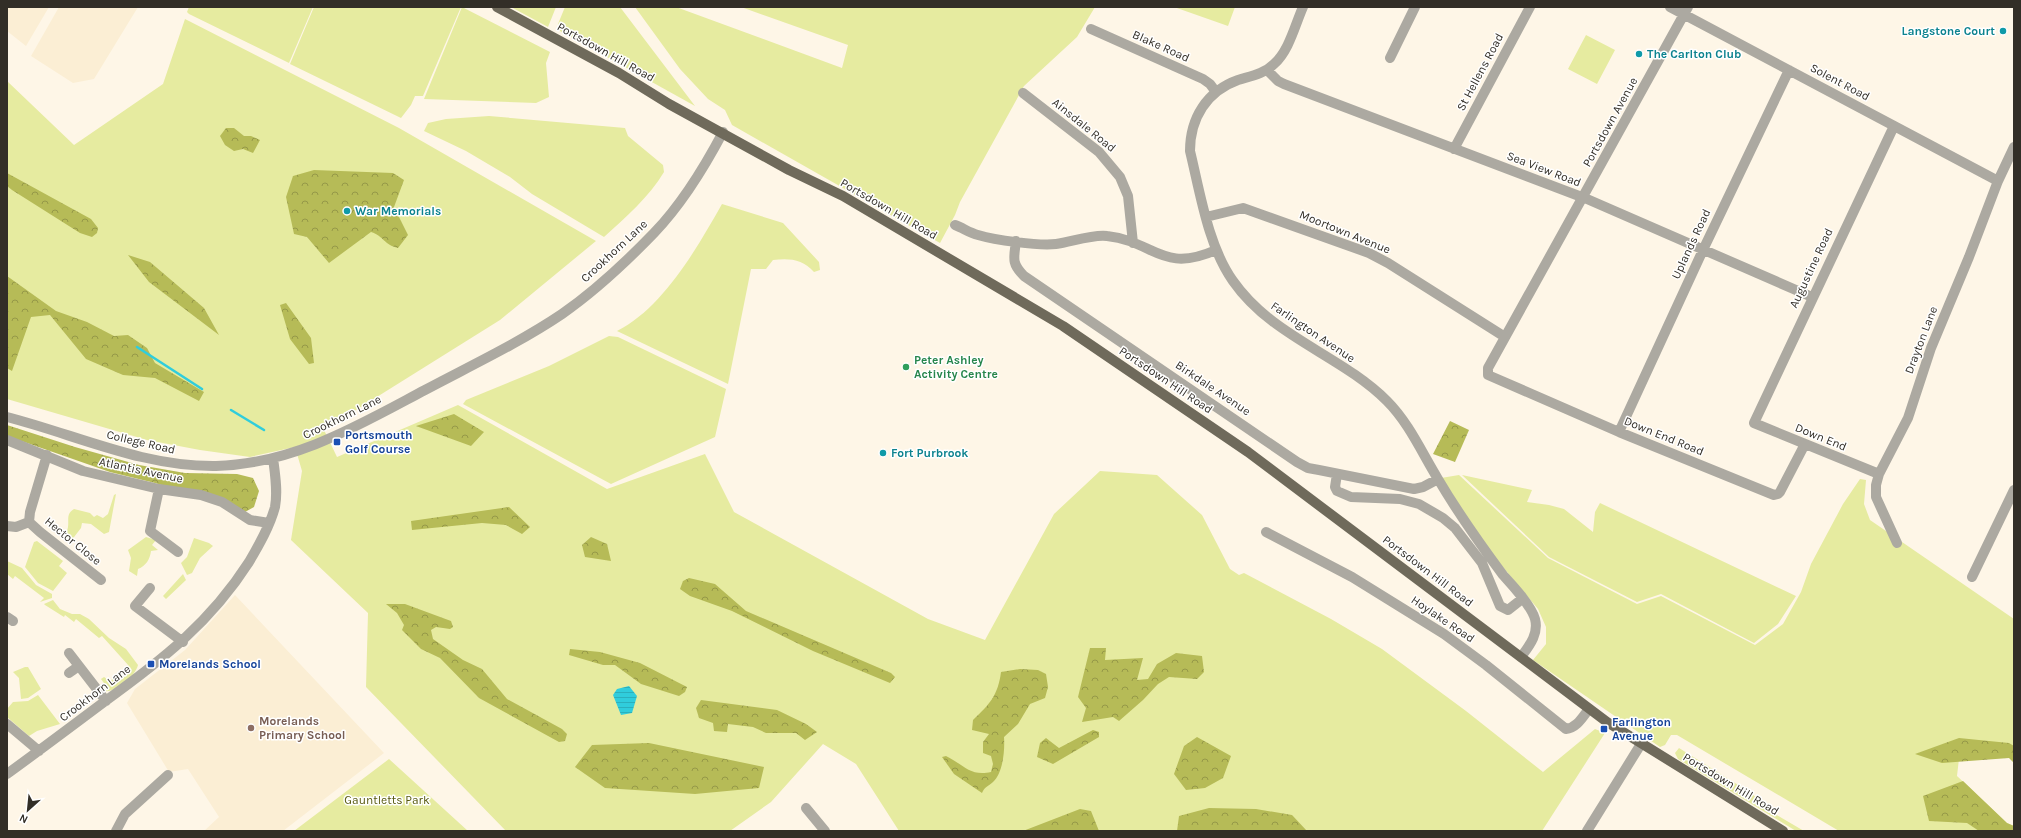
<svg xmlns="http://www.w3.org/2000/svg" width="2021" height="838" viewBox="0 0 2021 838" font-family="Karla,sans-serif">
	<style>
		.built { fill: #fbeed4 }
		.green { fill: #e6eba0 }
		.forest { fill: url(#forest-crowns) }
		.water { fill: url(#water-rules) }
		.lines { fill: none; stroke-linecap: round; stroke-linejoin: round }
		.stream { stroke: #30cddc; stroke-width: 2.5 }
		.minor { stroke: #aca9a1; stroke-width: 10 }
		.major { stroke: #6f6a5b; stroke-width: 10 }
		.culture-dot { fill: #0f9aa8; stroke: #fff; stroke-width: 1.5 }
		.leisure-dot { fill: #2e9e5b; stroke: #fff; stroke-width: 1.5 }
		.transit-dot { fill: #1a4fb4; stroke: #fff; stroke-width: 1.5 }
		.education-dot { fill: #8d6e63; stroke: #fff; stroke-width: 1.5 }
		.labels { text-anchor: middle; stroke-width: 3; stroke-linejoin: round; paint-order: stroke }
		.culture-label { font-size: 12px; font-weight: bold; fill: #0d838f; stroke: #fff; text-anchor: start }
		.street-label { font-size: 12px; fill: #322e27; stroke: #fff }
		.leisure-label { font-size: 12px; font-weight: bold; fill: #27864d; stroke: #fff; text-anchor: start }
		.transit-label { font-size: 12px; font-weight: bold; fill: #164399; stroke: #fff; text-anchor: start }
		.education-label { font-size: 12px; font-weight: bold; fill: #785e54; stroke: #fff; text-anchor: start }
		.park-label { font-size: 12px; fill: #56580c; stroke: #fff }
	</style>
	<defs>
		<pattern id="forest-crowns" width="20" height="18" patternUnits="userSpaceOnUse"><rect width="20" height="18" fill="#b6bb57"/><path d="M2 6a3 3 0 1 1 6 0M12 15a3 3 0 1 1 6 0" fill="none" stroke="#959848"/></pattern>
		<pattern id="water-rules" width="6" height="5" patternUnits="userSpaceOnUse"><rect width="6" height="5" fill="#30cddc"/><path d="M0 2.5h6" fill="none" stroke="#2bb0bd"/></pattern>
	</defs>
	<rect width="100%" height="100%" fill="#fef6e7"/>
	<path class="built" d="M7,7h42l-23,39 -19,-15z
		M59,7h79l-44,72 -21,4 -42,-27z
		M235,595l149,158 -101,78h-79l15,-14 -31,-48 -19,3 -42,-69 8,-14 50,-39z"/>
	<path class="green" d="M189,7h124l-24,56 -100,-49 -2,-2z
		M314,7h147l-38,89h-8l-4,9 -10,13 -111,-54z
		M462,7l88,45 -4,11 3,34 -13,6 -112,-4z
		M511,7h45l-8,20z
		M565,7h55l75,99 -135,-75 -2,-7z
		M635,7h41l166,61 6,-23 -107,-38h354l-18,30 -53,49 -64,116 -5,13 -15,28 -208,-118 -7,-15 -17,-11 -28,-30z
		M1174,7h61l-7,19z
		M185,19l214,109 197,113 -96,79 -176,110 13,27 121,-52 149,84 98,-35 29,58 194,107 57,21 69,-126 46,-43 57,4 45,40 28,54 9,6 5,-2 87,46 51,30 84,62 77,61 52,-43 10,4 -63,98h-643l-43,-67 -33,-20 -52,58 -41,29h-224l-140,-144 2,-74 -77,-73 11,-69 -7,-24 -45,10 -50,-7 -53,-10 -140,-41v-318l67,64 89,-61z
		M1586,35l29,15 -18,34 -29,-15z
		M489,116l136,12 3,8 35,29 1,7c-15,25 -38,45 -60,65l-72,-43 -22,-17 -44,-26 -42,-20 4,-8 18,-4z
		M722,204l61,19 36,39 1,8 -6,2c-11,-13 -25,-14 -41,-12l-7,9h-15l-23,115 -111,-53c46,-23 80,-83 105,-127z
		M609,336l9,1 108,52 -11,48 -104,47 -148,-80 3,-4 83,-34z
		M1459,475l89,83 89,46 24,-8 94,49 28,-21 18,-32 10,-28 32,-60 17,-25 6,1 -2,24 6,16 144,99v138l-54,-7 -3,26 50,47 7,3v5h-175l-162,-96h-6l-6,10 -5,2 -127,-87 13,-16v-17l-8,-18 -46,-55 -51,-76z
		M1462,475l70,15 -5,12 22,3 15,4 29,23 2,-20 5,-9 196,93 -18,28 -24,19 -93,-49 -24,8 -88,-45z
		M116,494l-7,38 -5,2 -13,-10 -9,-1 -1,5 -10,13 -6,-5c0,-3 3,-6 3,-9 1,-8 -2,-13 6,-18l16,4 4,4 3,-2 6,3 5,-4 6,-19z
		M146,537l10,3 -4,5 6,5 -7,1c-1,8 -5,15 -13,18l-1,7 -8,-5 2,-13 -3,-8z
		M194,538l15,5 4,3 -13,12 -8,15 -5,2 -6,-12 6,-6z
		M37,541l26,20 -4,5 8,7 -14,18 -15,-8 -13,-16 9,-25z
		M7,561l15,7 14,17 16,9v4l-12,4 4,-4 -29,-22 -2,3 -6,-5z
		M183,574l3,6 -20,19 -3,-3z
		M53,600l7,9 12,5h8l9,5 20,19 17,11 12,16c-3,12 -22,28 -34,26l-6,-4 6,-4 -3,-4 3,-2 6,4 19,-15 -27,-30 -3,2 -23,-19 -2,3 -9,-7 -1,2 -19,-12 -1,-1z
		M25,667h3l13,22 -13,9 -7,1 -2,-21 -6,-6z
		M38,695l22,29 -23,7 -8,5 -22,-19v-8l6,-7 15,-1z
		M1679,748l72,45 24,21 29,17h-8l-118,-72 -3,-6z
		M389,759l79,72h-174z"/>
	<path class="forest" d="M226,128h8l10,8h7l9,4 -7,13 -10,-4 -9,2 -9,-6 -5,-9z
		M314,170l79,3 11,7 -10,27 14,28 -10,13c-14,-3 -14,-12 -27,-16l-42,31 -22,-26 -13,-3 -8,-37 7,-21z
		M7,173l84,46 7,9 -1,5 -5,4 -12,-4 -68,-43 -5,-4z
		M128,255l22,7 54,46 15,27 -70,-53z
		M7,276l49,35 31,11 27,14 14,-1 19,13 8,15 49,29 -5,9 -44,-23 -32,-3 -37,-16 -36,-44 -19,2 -19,54 -5,-3z
		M286,303l25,35 3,25 -5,1 -19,-25 -10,-34z
		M454,414l30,18 -13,14 -55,-20z
		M1450,421l19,9 -14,32 -22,-8z
		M7,425l68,22 64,18 46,8 52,1 16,4 6,13 -5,16 -9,5 -90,-29 -45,-11 -103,-36z
		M509,507l21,20 -8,7 -16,-9 -24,-2 -70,7 -1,-9z
		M591,537l16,7 4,17 -26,-4 -3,-12z
		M689,578l26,6 31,27 145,62 4,4 -5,6 -77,-32 -81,-40 -42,-15 -10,-7 3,-8z
		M386,604h19l46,17 2,6 -3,2 -14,-2 -5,3 2,9 30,21 19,9 25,30 55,30 5,5 -2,7 -6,1 -80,-44 -39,-40 -19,-9 -19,-19 2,-5 -7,-12z
		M1090,648h16l-1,12 38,-2 -6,22 11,-1 9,-15 19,-11 26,3 2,16 -7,7 -28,-2 -11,7 -15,16 -24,21 -6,-4 -31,5 4,-14 -8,-11z
		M570,649l30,3 40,11 47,24 -2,5 -6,4 -38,-12 -26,-19h-12l-34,-10z
		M1020,669l18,1 8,4 2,13 -3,11 -15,6 -12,20 -14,13c1,13 -1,36 -11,45 -5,5 -8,4 -11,11l-28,-19 -12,-17 4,-1c17,8 24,21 45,16l2,-8 -2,-8 -8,-3v-11l6,-8 -17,-4 1,-10c17,-16 25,-25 28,-48z
		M701,700l76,10 29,14 11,8 -12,8 -9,-7h-30l-13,-6 -25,-3 -1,8 -13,-1 -1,-8 -14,-5 -3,-10z
		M1093,730l6,2v5l-46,27 -16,-7 3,-14 6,-5 13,10z
		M1197,737l34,19 -8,22 -18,10 -19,2 -12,-16 10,-28z
		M1959,738l50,5 5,3v17l-5,-5 -67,5 -27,-9z
		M649,743l115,24 -5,21 -64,6 -90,-6 -30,-21 17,-22z
		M1963,781l44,42 7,3v5h-35l-12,-8 -38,-2 -6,-25z
		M1209,808l47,1 36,6 15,16h-130l2,-15z
		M1080,809l11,2 8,20h-76z"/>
	<path class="water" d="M629,686l8,10 -5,17 -11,2 -8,-20 4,-6z"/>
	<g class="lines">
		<path class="stream" d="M137,347l65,42
			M231,410l33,20"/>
		<path class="minor" d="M1303,7c-8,18 -14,44 -29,57 -10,10 -23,12 -36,16 -31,11 -48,38 -48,71 10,41 18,95 43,130 39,56 108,74 154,120 22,22 35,52 51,78 20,34 42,65 65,96 10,11 28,30 32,44 4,15 -6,27 -14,38
			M1670,7l328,174
			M1688,7l-200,361v7l131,57 155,63 4,-1 2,-2 25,-48
			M1091,29l112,50 7,5 6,8
			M1390,58l25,-51
			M1267,70l11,11 6,3 303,115 225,98
			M1023,93l76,59 21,25 8,19 5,47
			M1454,149l76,-142
			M1206,217l37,-9 126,45 19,10 117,74
			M955,225c8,3 15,8 23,10 17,5 60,11 78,9 15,-2 37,-10 51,-8 47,5 55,38 109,14
			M1016,241c-2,17 -5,22 8,35l273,186 11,6 11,2 95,19 9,-2 15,-8
			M7,417c70,18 136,50 209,49 78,-2 143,-41 209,-76 45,-24 94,-47 137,-76 33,-23 64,-52 92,-81 28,-29 50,-65 69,-101
			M1619,432l84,-182 86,-180
			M7,440l76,31 76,18 42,6 21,7 28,18 19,3
			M47,455l-17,57 -1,10 11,10 61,48
			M1337,474l-2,13 2,4 14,6 49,2 19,5 24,14 12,10 27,35 18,43 8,4 14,-11
			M1879,474l-125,-51 140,-297
			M159,489l-9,42 28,21
			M7,526l9,1 13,-5
			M1266,532l86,45 92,57 42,31 80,64c11,-1 17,-13 23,-20
			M1897,543l-21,-46v-12l3,-11 29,-56 23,-70 38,-91 29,-76 16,-34
			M1972,577l42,-87
			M150,588l-15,18 48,36
			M7,617l6,4
			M69,653l37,48
			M69,673l10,-7
			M7,724l32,27
			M7,774c33,-24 65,-48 97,-72 58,-42 106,-79 145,-140 10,-17 21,-36 26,-55 3,-16 0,-33 -2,-49
			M806,808l19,23
			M116,831l9,-17 43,-39
			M1587,831l54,-87"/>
		<path class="major" d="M497,7l122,66 50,31 120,66 54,26 220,130 185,126 359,270 176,109"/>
	</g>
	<g class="culture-dot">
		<circle cx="2003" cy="31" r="4"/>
		<circle cx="1639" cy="54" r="4"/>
		<circle cx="347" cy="211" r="4"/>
		<circle cx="883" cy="453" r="4"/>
	</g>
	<circle class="leisure-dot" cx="906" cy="367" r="4"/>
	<g class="transit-dot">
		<rect x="333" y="438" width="8" height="8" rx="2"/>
		<rect x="147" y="660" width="8" height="8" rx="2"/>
		<rect x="1600" y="725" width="8" height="8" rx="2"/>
	</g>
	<circle class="education-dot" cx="251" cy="728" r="4"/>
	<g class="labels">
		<g class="culture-label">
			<text x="1995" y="35" text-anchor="end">Langstone Court</text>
			<text x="1647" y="58">The Carlton Club</text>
			<text x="355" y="215">War Memorials</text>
			<text x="891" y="457">Fort Purbrook</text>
		</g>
		<g class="street-label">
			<text transform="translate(1161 46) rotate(24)" y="4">Blake Road</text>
			<text transform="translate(606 52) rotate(29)" y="4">Portsdown Hill Road</text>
			<text transform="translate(1480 72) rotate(-62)" y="4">St Hellens Road</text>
			<text transform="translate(1840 82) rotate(28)" y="4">Solent Road</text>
			<text transform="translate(1610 122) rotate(-61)" y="4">Portsdown Avenue</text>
			<text transform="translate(1084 125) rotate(39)" y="4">Ainsdale Road</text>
			<text transform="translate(1544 169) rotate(21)" y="4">Sea View Road</text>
			<text transform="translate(889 209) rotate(30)" y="4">Portsdown Hill Road</text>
			<text transform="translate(1345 232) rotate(22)" y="4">Moortown Avenue</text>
			<text transform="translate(1691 244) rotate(-65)" y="4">Uplands Road</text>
			<text transform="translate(614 251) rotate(-43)" y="4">Crookhorn Lane</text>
			<text transform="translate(1811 268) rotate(-65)" y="4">Augustine Road</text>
			<text transform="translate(1313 332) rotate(34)" y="4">Farlington Avenue</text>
			<text transform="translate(1921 340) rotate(-69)" y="4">Drayton Lane</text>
			<text transform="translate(1166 380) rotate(34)" y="4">Portsdown Hill Road</text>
			<text transform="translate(1213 388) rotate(34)" y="4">Birkdale Avenue</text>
			<text transform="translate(342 417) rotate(-26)" y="4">Crookhorn Lane</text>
			<text transform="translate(1664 436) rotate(22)" y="4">Down End Road</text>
			<text transform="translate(1821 437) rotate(22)" y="4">Down End</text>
			<text transform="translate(141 442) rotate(13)" y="4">College Road</text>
			<text transform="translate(141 470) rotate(12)" y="4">Atlantis Avenue</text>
			<text transform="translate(73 541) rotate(39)" y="4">Hector Close</text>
			<text transform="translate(1428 571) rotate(37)" y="4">Portsdown Hill Road</text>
			<text transform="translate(1443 619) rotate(34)" y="4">Hoylake Road</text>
			<text transform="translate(95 693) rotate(-37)" y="4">Crookhorn Lane</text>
			<text transform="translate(1731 784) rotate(31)" y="4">Portsdown Hill Road</text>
		</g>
		<g class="leisure-label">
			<text x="914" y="364">Peter Ashley<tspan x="914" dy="14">Activity Centre</tspan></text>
		</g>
		<g class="transit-label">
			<text x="345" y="439">Portsmouth<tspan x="345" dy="14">Golf Course</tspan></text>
			<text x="159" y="668">Morelands School</text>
			<text x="1612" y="726">Farlington<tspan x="1612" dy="14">Avenue</tspan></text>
		</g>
		<g class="education-label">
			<text x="259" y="725">Morelands<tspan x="259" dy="14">Primary School</tspan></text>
		</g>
		<g class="park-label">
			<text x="387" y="804">Gauntletts Park</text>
		</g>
	</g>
	<rect width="2021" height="838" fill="none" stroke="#322e27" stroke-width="16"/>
	<g transform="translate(28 810) rotate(207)" stroke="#ffffff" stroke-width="3" paint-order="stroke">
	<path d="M0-3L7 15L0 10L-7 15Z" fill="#322e27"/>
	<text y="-6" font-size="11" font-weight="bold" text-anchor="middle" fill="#322e27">N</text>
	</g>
</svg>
